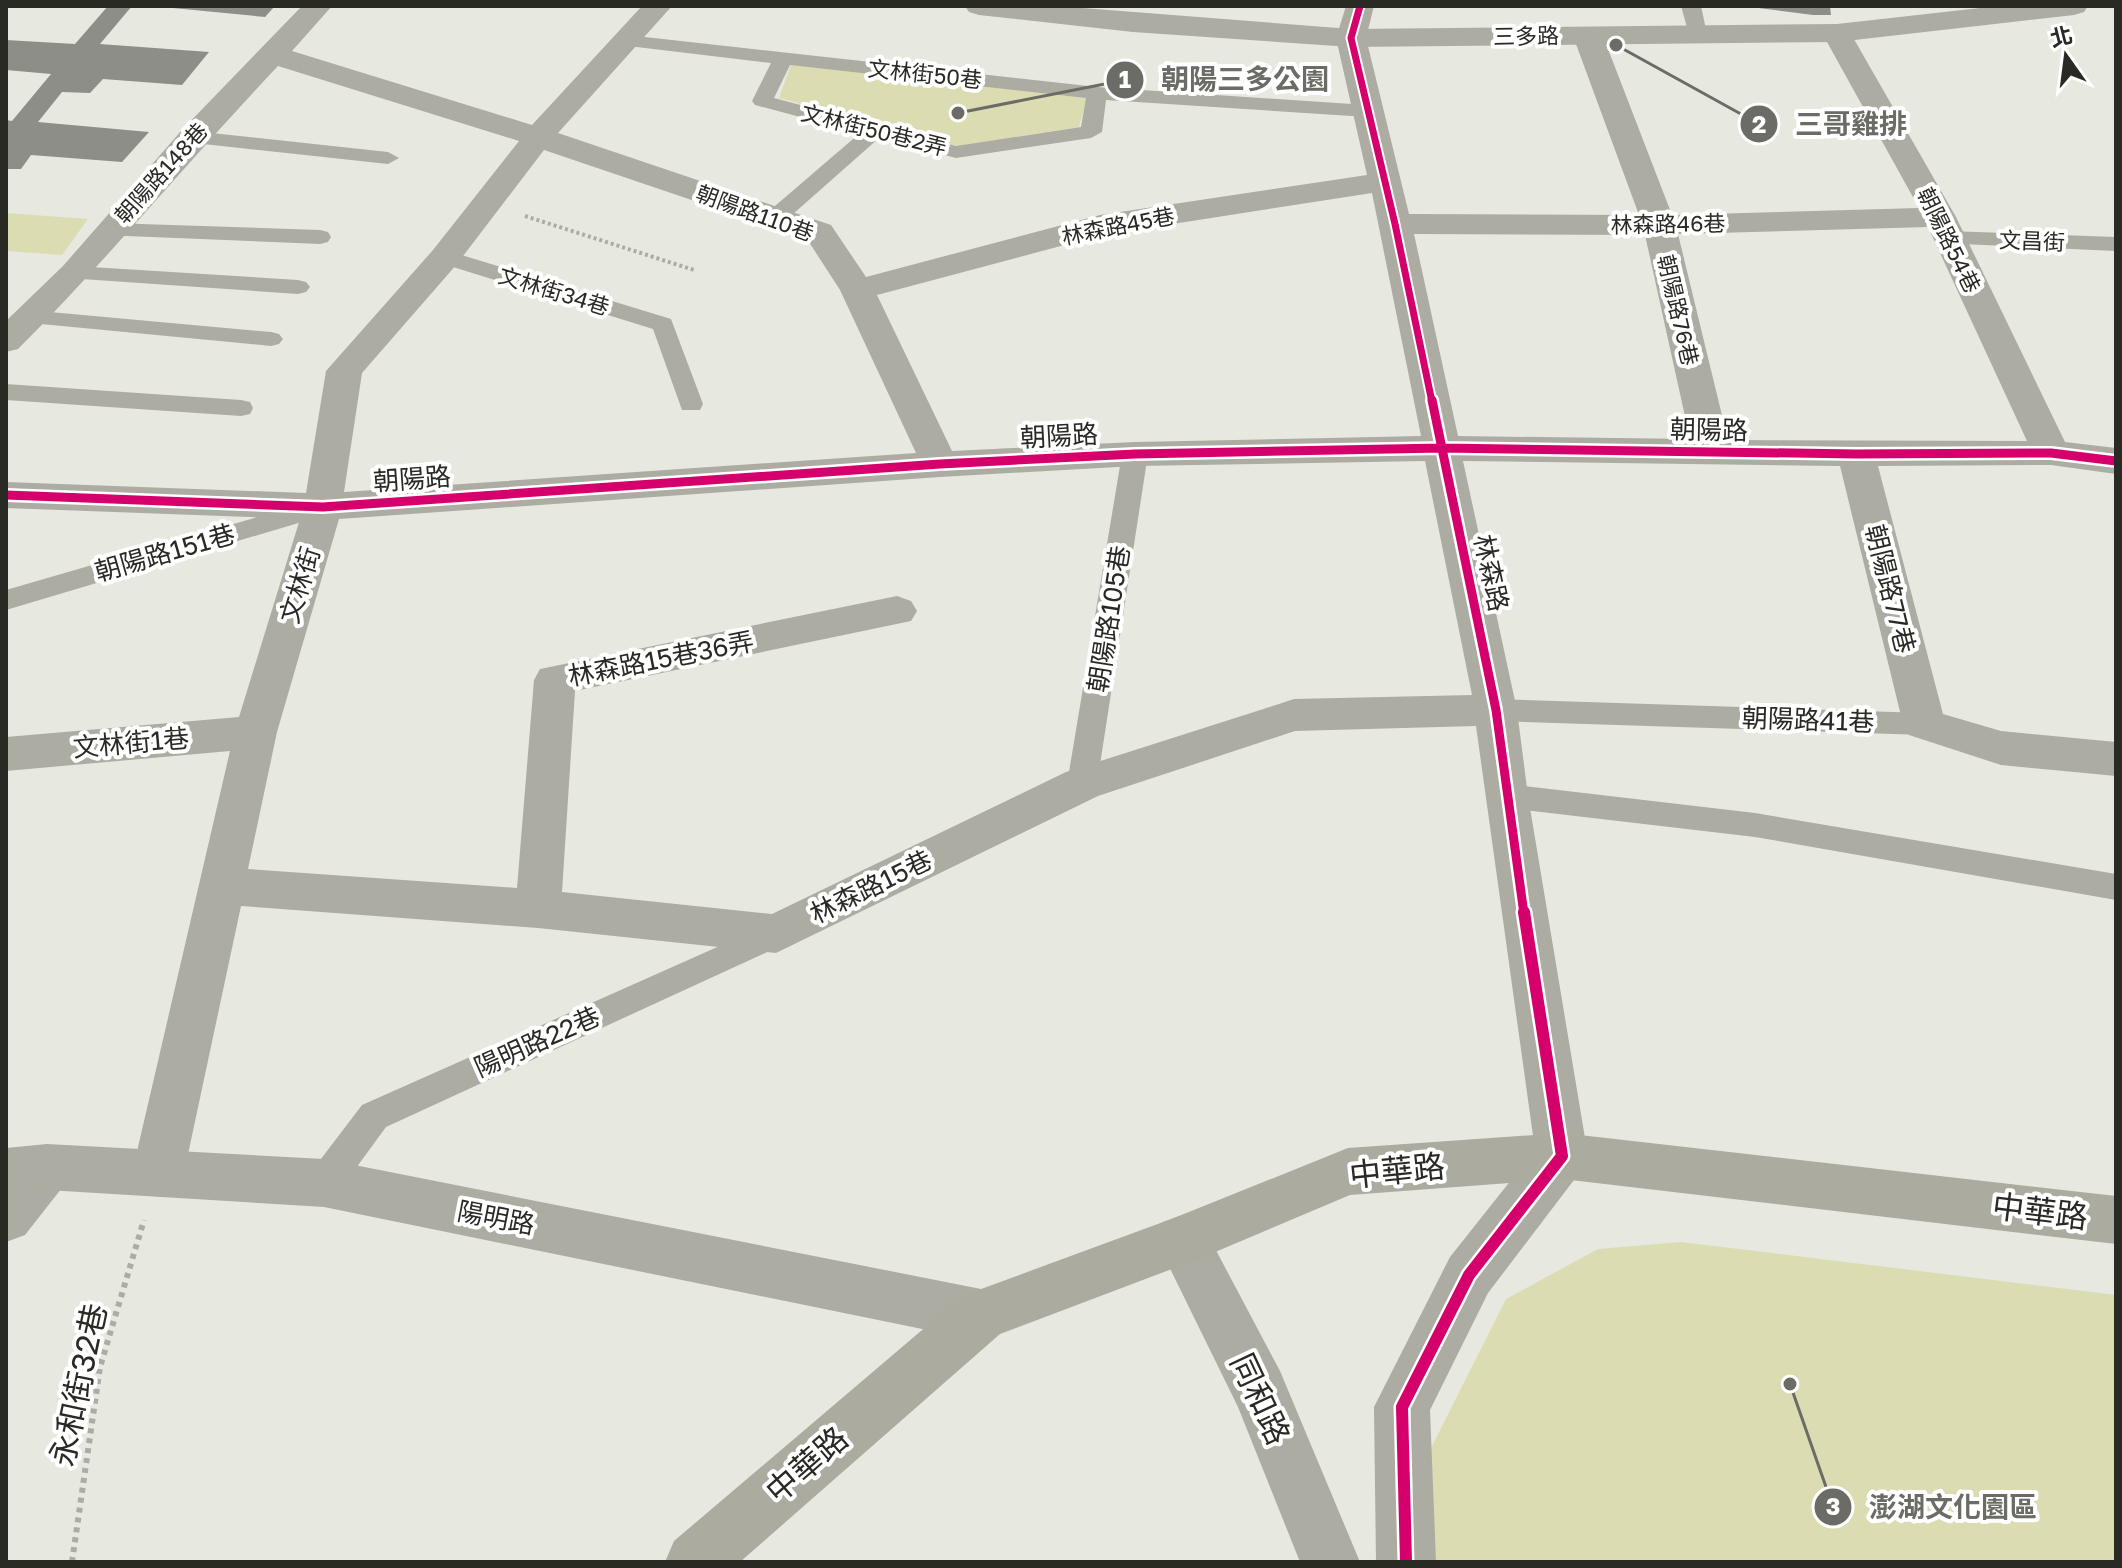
<svg xmlns="http://www.w3.org/2000/svg" width="2122" height="1568" viewBox="0 0 2122 1568" font-family="'Golos Text','Noto Sans TC',sans-serif">
	<style>
		.green { fill: #dbdcb2 }
		.building { fill: #8d8e88 }
		.lines { fill: none; stroke-linecap: round; stroke-linejoin: round }
		.path-far1 { stroke: #acaca4; stroke-width: 4; stroke-dasharray: 3 3; stroke-linecap: butt }
		.path { stroke: #acaca4; stroke-width: 6; stroke-dasharray: 5 5; stroke-linecap: butt }
		.service { fill: #acaca2; fill-rule: evenodd }
		.minor { fill: #acaca2; fill-rule: evenodd }
		.tertiary { fill: #acaca2; fill-rule: evenodd }
		.secondary { fill: #abac9f; fill-rule: evenodd }
		.cycleway-far2-casing { stroke: #fff; stroke-width: 11 }
		.cycleway-far1-casing { stroke: #fff; stroke-width: 14 }
		.cycleway-casing { stroke: #fff; stroke-width: 17 }
		.cycleway-far2 { stroke: #d6006c; stroke-width: 7 }
		.cycleway-far1 { stroke: #d6006c; stroke-width: 9 }
		.cycleway { stroke: #d6006c; stroke-width: 12 }
		.labels { text-anchor: middle; stroke-width: 8; stroke-linejoin: round; paint-order: stroke }
		.far-street-label { font-size: 22px; fill: #2a2a25; stroke: #fff }
		.street-label { font-size: 26px; fill: #2a2a25; stroke: #fff }
		.near-street-label { font-size: 32px; fill: #2a2a25; stroke: #fff }
		.leader { fill: none; stroke: #6c6c66; stroke-width: 3 }
		.callout-dot { fill: #6c6c66; stroke: #fff; stroke-width: 3 }
		.mark-label { font-size: 24px; text-anchor: middle; font-weight: bold; fill: #fff }
		.callout-label { font-size: 28px; text-anchor: middle; font-weight: bold; fill: #6c6c66; stroke: #fff; stroke-width: 8; stroke-linejoin: round; paint-order: stroke }
	</style>
	<rect width="100%" height="100%" fill="#e7e8e0"/>
	<path class="green" d="M791,65l296,33 -8,29 -122,19 -178,-48z
		M6,213l82,6 -26,36 -56,-4z
		M1681,1242l435,53v267h-680l-15,-94 85,-169 92,-50z"/>
	<path class="building" d="M108,6h24l-32,38 109,8 -27,33 -79,-6 -13,14 -28,-1 -24,30 111,10 -27,30 -91,-7 -10,14h-15v-49l6,1 39,-47 -45,-4v-30l69,4z
		M152,6h123l-10,11z
		M1743,6h87l1,9h-18z"/>
	<g class="lines">
		<path class="path-far1" d="M525,216l169,54"/>
		<path class="path" d="M72,1562l28,-195 44,-147"/>
		<path class="service" d="M1681,6h20l6,28 -3,4h-14z
			M627,35l470,52 270,18 10,6 -10,6 -261,-17 -4,32 -11,6 -135,20 -77,-20 -95,84 -8,2 -11,-7 3,-5 92,-79 -105,-28 -3,-4 19,-38 -151,-18 -3,-4zM790,65l296,33 -5,29 -125,19 -182,-48z
			M193,131l195,21 11,6 -11,6 -203,-22 -3,-5z
			M110,223l210,7 8,2 3,5 -3,5 -8,2 -218,-9 -3,-5 3,-5z
			M1948,231l168,6v14l-176,-8 -3,-5 3,-5z
			M445,250l226,69 32,85 -3,6h-18l-29,-81 -216,-67 -3,-5 3,-5z
			M75,266l223,14 8,2 4,5 -4,5 -8,2 -231,-16 -4,-5 4,-5z
			M28,310l243,22 8,2 4,5 -4,5 -8,2 -251,-24 -4,-5 4,-5z
			M6,384l235,16 9,2 3,6 -3,6 -9,2 -235,-16z
			M1135,446l9,2 4,6 -51,330 -4,8 -11,4 -11,-4 -4,-8 55,-330 4,-6z
			M323,498l9,3 4,6 -4,6 -326,97v-20z
			M1496,699l428,14 10,3 5,8 -5,8 -10,3 -428,-14 -10,-3 -5,-8 5,-8z
			M1506,784l249,29 361,61v26l-361,-63 -249,-29 -11,-4 -4,-8 4,-8z
			M776,921l11,4 5,9 -5,9 -401,184 -49,67 -13,5 -13,-5 -5,-11 5,-11 51,-67z"/>
		<path class="minor" d="M302,6h30l-40,45 240,74 110,-119h30l-114,127 273,92 35,52 234,-62 267,-40 -31,-137 10,-32h28l-8,32 43,176 230,1 -66,-179 5,-6 10,-3 10,3 5,6 69,179 247,-7 -97,-175 5,-6 10,-3 10,3 109,190 109,225 51,6v26l-65,-9 -173,1 65,248 58,17 115,11v34l-115,-11 -92,-30 -6,-11 -63,-258 -377,-5 54,249 11,86 60,360 -8,16 -92,121 -58,117 6,152h-60l-2,-155 76,-150 85,-107 -59,-424 -181,5 -197,65 -322,157 -238,-25 -297,-22 -57,267 -8,17 -18,7 -18,-7 -8,-17 98,-422 -224,20v-34l233,-20 61,-198 -294,-11v-26l300,11 20,-122 107,-121 86,-109 -241,-75c-88,93 -169,192 -260,283l-12,3v-31l57,-55 119,-136zM544,150l263,89 33,51 76,163 -572,39 18,-119 95,-109zM1372,193l49,243 -286,6 -183,9 -75,-156 225,-60zM1928,227l99,214 -299,-1 -50,-206zM1414,234l231,1 45,204 -232,-3zM1425,461l47,234 -178,4 -15,5 -213,68 -294,142 -210,-22 13,-201 336,-70 6,-10 -6,-10 -14,-5 -357,73 -6,11 -17,208 -269,-19 29,-137 62,-213 601,-42 195,-11z
			M47,1144l18,6 8,17 -8,17 -40,51 -19,7c0,-45 -6,-79 41,-98z
			M1182,1215l19,7 79,149 80,191h-60l-62,-155 -82,-167 7,-18z"/>
		<path class="tertiary" d="M965,6h92l294,23 486,-5 161,-18h90l-4,6 -10,3 -237,27 -486,5 -218,-15 -154,-17 -10,-3z
			M47,1144l277,15 657,130 19,7 8,19 -8,19 -19,7 -657,-134 -277,-17 -41,6v-48z"/>
		<path class="secondary" d="M1562,1133l554,63v48l-554,-65 -212,16 -149,63 -201,76 -260,228h-75l9,-21 288,-245 212,-78 174,-70z"/>
		<defs>
			<path id="cycleway-far2" d="M1360,6l-9,32 44,186 37,178"/>
			<path id="cycleway-far1" d="M1432,400l64,310 28,204
				M6,495l317,12 617,-43 195,-10 307,-6 414,6 195,-1 65,8"/>
			<path id="cycleway" d="M1406,1562l-4,-155 67,-132 93,-119 -38,-244"/>
		</defs>
		<use href="#cycleway-far2" class="cycleway-far2-casing"/>
		<use href="#cycleway-far1" class="cycleway-far1-casing"/>
		<use href="#cycleway" class="cycleway-casing"/>
		<use href="#cycleway-far2" class="cycleway-far2"/>
		<use href="#cycleway-far1" class="cycleway-far1"/>
		<use href="#cycleway" class="cycleway"/>
	</g>
	<g class="labels">
		<g class="far-street-label">
			<text transform="translate(1526 36) rotate(-1)" y="8">三多路</text>
			<text transform="translate(925 74) rotate(6)" y="8">文林街50巷</text>
			<text transform="translate(874 130) rotate(14)" y="8">文林街50巷2弄</text>
			<text transform="translate(161 173) rotate(-48)" y="8">朝陽路148巷</text>
			<text transform="translate(755 213) rotate(20)" y="8">朝陽路110巷</text>
			<text transform="translate(1668 224) rotate(-1)" y="8">林森路46巷</text>
			<text transform="translate(1118 226) rotate(-11)" y="8">林森路45巷</text>
			<text transform="translate(1949 240) rotate(64)" y="8">朝陽路54巷</text>
			<text transform="translate(2032 241) rotate(2)" y="8">文昌街</text>
			<text transform="translate(554 291) rotate(17)" y="8">文林街34巷</text>
			<text transform="translate(1678 310) rotate(77)" y="8">朝陽路76巷</text>
		</g>
		<g class="street-label">
			<text transform="translate(1709 430) rotate(1)" y="9">朝陽路</text>
			<text transform="translate(1059 436) rotate(-3)" y="9">朝陽路</text>
			<text transform="translate(412 479) rotate(-4)" y="9">朝陽路</text>
			<text transform="translate(165 553) rotate(-16)" y="9">朝陽路151巷</text>
			<text transform="translate(1491 573) rotate(78)" y="9">林森路</text>
			<text transform="translate(300 585) rotate(-73)" y="9">文林街</text>
			<text transform="translate(1890 589) rotate(76)" y="9">朝陽路77巷</text>
			<text transform="translate(1109 619) rotate(-81)" y="9">朝陽路105巷</text>
			<text transform="translate(661 659) rotate(-11)" y="9">林森路15巷36弄</text>
			<text transform="translate(1808 720) rotate(2)" y="9">朝陽路41巷</text>
			<text transform="translate(131 743) rotate(-5)" y="9">文林街1巷</text>
			<text transform="translate(871 887) rotate(-26)" y="9">林森路15巷</text>
			<text transform="translate(537 1042) rotate(-24)" y="9">陽明路22巷</text>
			<text transform="translate(496 1218) rotate(11)" y="9">陽明路</text>
		</g>
		<g class="near-street-label">
			<text transform="translate(1397 1171) rotate(-6)" y="11">中華路</text>
			<text transform="translate(2040 1212) rotate(7)" y="11">中華路</text>
			<text transform="translate(79 1385) rotate(-78)" y="11">永和街32巷</text>
			<text transform="translate(1260 1399) rotate(65)" y="11">同和路</text>
			<text transform="translate(807 1465) rotate(-41)" y="11">中華路</text>
		</g>
	</g>
	<path class="leader" d="M958 113L1125 80M1616 45L1759 124M1790 1384L1833 1507"/>
	<g class="callout-dot">
		<circle cx="958" cy="113" r="8"/>
		<circle cx="1616" cy="45" r="8"/>
		<circle cx="1790" cy="1384" r="8"/>
		<circle cx="1125" cy="80" r="20"/>
		<circle cx="1759" cy="124" r="20"/>
		<circle cx="1833" cy="1507" r="20"/>
	</g>
	<g class="mark-label">
		<text x="1125" y="88">1</text>
		<text x="1759" y="133">2</text>
		<text x="1833" y="1515">3</text>
	</g>
	<g class="callout-label">
		<text x="1245" y="89">朝陽三多公園</text>
		<text x="1851" y="134">三哥雞排</text>
		<text x="1953" y="1517">澎湖文化園區</text>
	</g>
	<rect width="2122" height="1568" fill="none" stroke="#2a2a25" stroke-width="16"/>
	<g transform="translate(2066 56) rotate(346)" stroke="#ffffff" stroke-width="6" paint-order="stroke">
	<path d="M0-6L14 30L0 20L-14 30Z" fill="#2a2a25"/>
	<text y="-12" font-size="22" font-weight="bold" text-anchor="middle" fill="#2a2a25">北</text>
	</g>
</svg>
